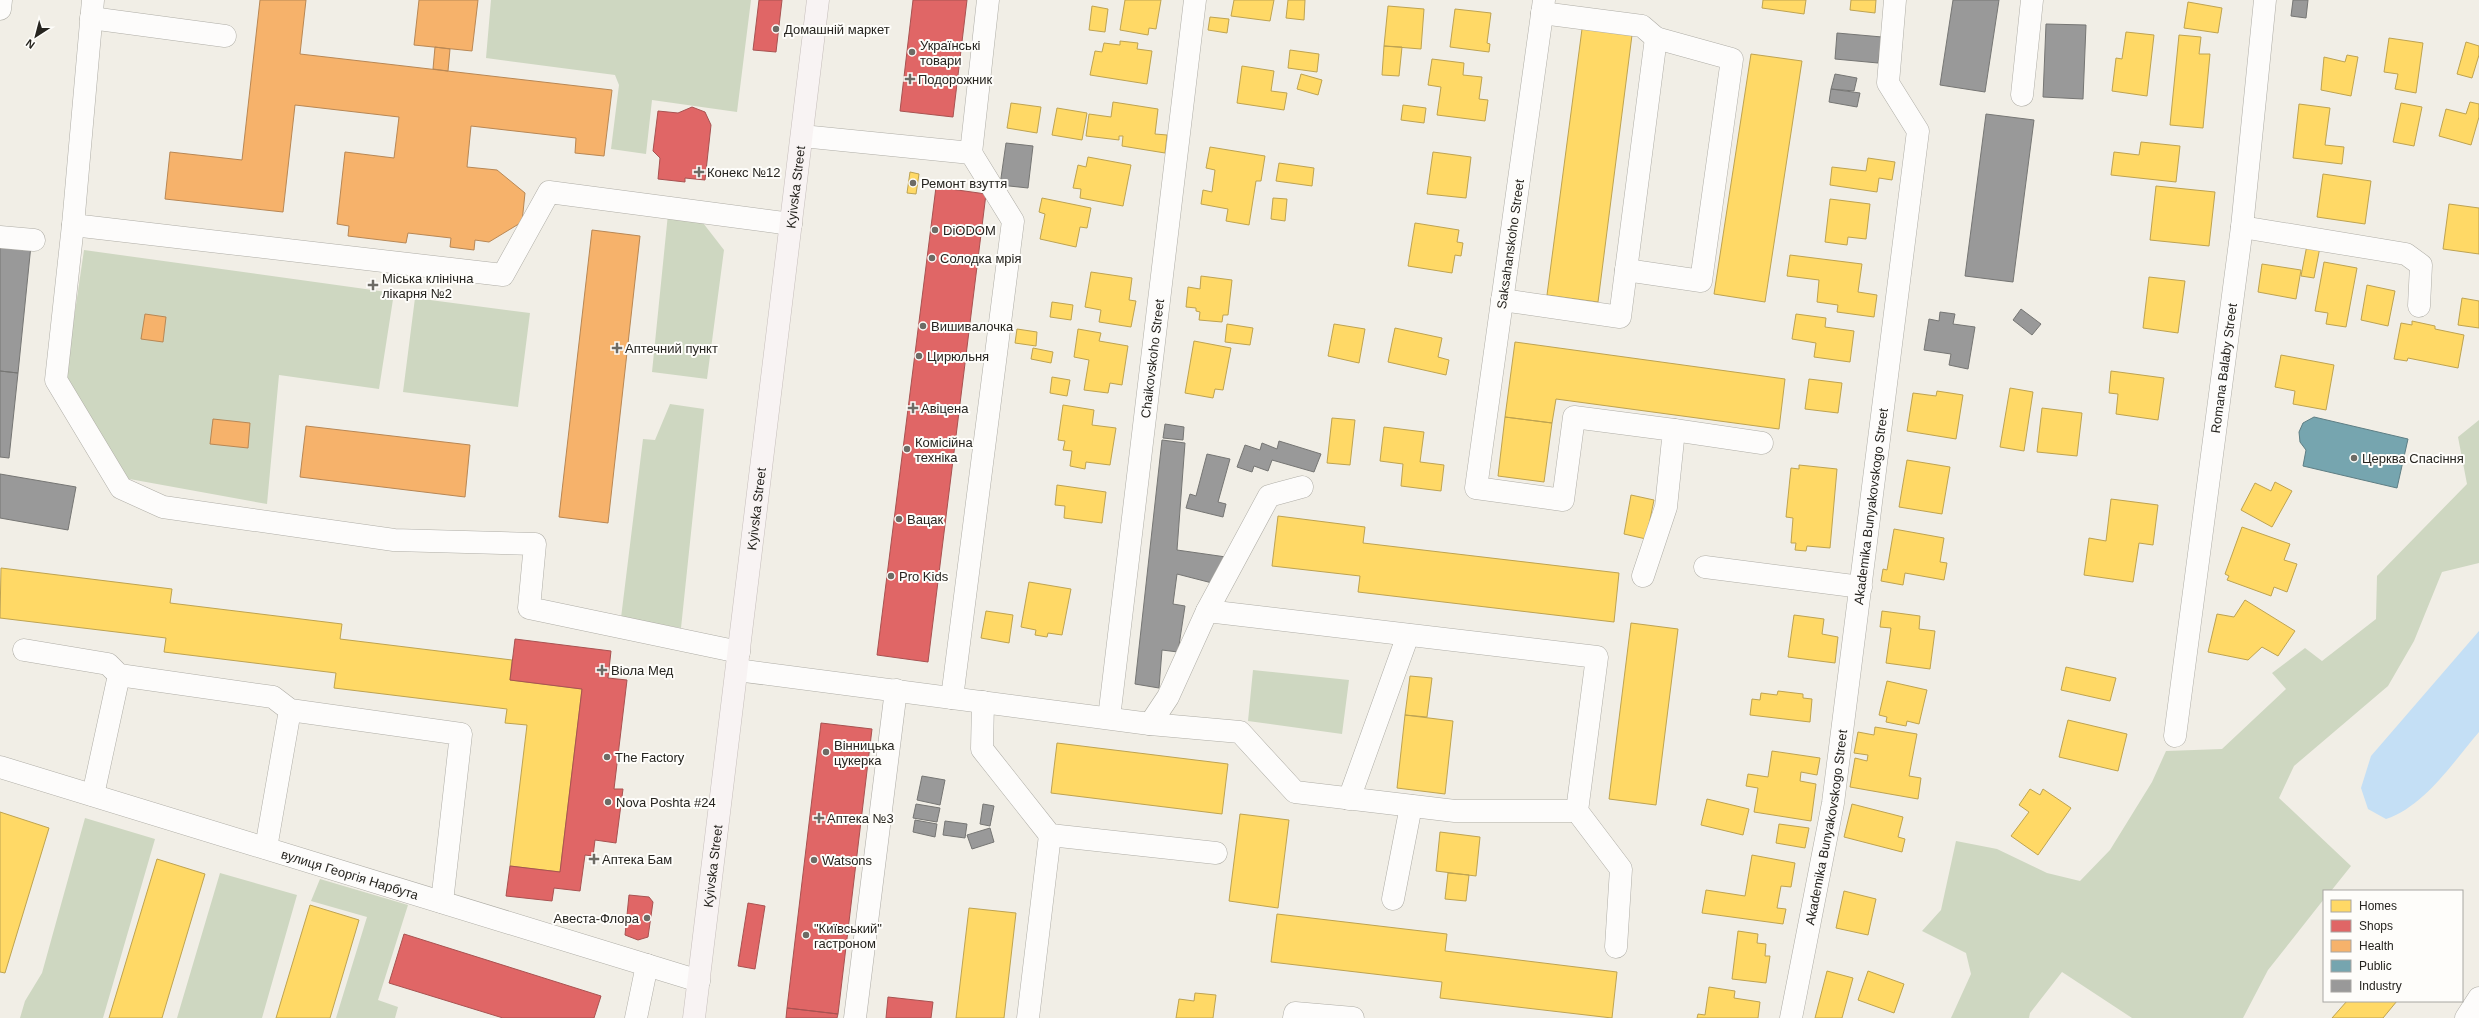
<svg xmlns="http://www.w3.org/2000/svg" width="2479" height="1018" viewBox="0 0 2479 1018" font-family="Arial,sans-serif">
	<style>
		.green { fill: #ced7c1 }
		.water { fill: #c4dff5 }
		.homes { fill: #ffd966; stroke: #bea351 }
		.shops { fill: #e06666; stroke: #a85251 }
		.health { fill: #f6b26b; stroke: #b88754 }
		.public { fill: #76a5af; stroke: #5e7e84 }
		.industry { fill: #999; stroke: #767674 }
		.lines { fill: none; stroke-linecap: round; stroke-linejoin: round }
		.minor-casing { stroke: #afada6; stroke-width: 23 }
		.major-casing { stroke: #c6bebb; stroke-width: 23 }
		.minor { stroke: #fdfcfb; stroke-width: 22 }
		.major { stroke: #f8f3f3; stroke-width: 22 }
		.poi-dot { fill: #6d6b65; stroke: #fefdfa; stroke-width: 1.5 }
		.labels { text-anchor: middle; stroke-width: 4; stroke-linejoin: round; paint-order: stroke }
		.poi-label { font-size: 13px; fill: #26241f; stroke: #fefdfa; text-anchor: start }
		.street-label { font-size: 13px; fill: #26241f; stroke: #fefdfa }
	</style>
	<rect width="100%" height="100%" fill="#f1eee6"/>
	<path class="green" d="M491,0h260l-14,112 -85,-12 -6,54 -35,-5 8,-64 -4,-10 -129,-17z
		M668,214l32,5 24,31 -17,129 -55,-7z
		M84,250l310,43 -15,96 -100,-14 -12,129 -143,-26 -59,-98z
		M415,298l115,15 -12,94 -115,-15z
		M670,404l34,5 -23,219 -60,-10 22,-179 12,1z
		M2479,420v143l-37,9 -28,69 -26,45 -94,80 -15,32 72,68 -20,25h-7v8l-56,71 -25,48h-111l-70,-46 -32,41 -1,5h-78l20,-44 -5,-21 -44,-22 19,-21 15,-69 41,8 50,24 33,8 30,-31 42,-68 14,-31 56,-2 64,-60 -14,-16 33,-25 17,13 54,-42 1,-43 90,-92 -9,-47z
		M1253,670l96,10 -7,54 -94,-13z
		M85,818l70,21 -52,179h-83l5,-17 17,-28z
		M220,873l77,22 -35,123h-85z
		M320,879l88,26 -30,95 20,7 -3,11h-59l31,-101 -56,-16z"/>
	<path class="water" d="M2479,631v101c-26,30 -54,74 -93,87l-18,-10 -7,-21 10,-32z"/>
	<path class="homes" d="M1125,0h36l-5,29 -7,-1 -1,7 -28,-5z
		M1234,0h40l-4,21 -39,-5z
		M1288,0h17l-1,20 -18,-2z
		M1763,0h43l-2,14 -42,-6z
		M1851,0h25l-1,13 -25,-3z
		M2188,2l34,6 -4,25 -34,-5z
		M1092,6l16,3 -3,23 -16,-2z
		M1388,6l36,3 -3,40 -37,-3z
		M1455,9l36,4 -4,30 3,1 -1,8 -39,-5z
		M1210,17l19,2 -2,14 -19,-3z
		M1582,29l50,6 -34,267 -51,-7z
		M2126,32l28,3 -7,61 -35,-5 4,-33 6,1z
		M2179,35l22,2 -2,17h11l-7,74 -33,-3z
		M2389,38l34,5 -7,50 -21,-4 3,-15 -14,-2z
		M1120,41l18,2 -1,6 15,2 -5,33 -57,-9 5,-24 7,1 2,-9 16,2z
		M2466,42l13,4v9l-7,23 -15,-4z
		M1384,46l18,1 -3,29 -17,-1z
		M1290,50l29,4 -2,18 -29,-4z
		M1751,54l51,7 -37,241 -51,-8z
		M2347,55l11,2 -7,39 -30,-6 3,-33 21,5z
		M1432,59l32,4 -1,12 19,2 -3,22 9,1 -3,21 -48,-6 4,-28 -13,-2z
		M1242,66l32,5 -3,20 16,2 -3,17 -47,-7z
		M1301,74l21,6 -4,15 -21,-6z
		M1113,102l45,7 -3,25 12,1 -2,18 -43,-7 1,-10h-4v4l-33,-4 3,-22 22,3z
		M2470,102l9,2v13l-8,28 -32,-9 7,-27 20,5z
		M1011,103l30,4 -4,26 -30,-5z
		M2401,103l21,4 -8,39 -21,-4z
		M2299,104l31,4 -5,37 19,2 -2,17 -49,-6z
		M1403,105l23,3 -2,15 -23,-3z
		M1057,108l30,5 -5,27 -30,-5z
		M2141,142l39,4 -4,36 -65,-7 3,-23 25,3z
		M1210,147l55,9 -4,25h-5l-7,44 -23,-4 2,-12 -27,-5 2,-14 9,2 3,-22 -9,-2z
		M1433,152l38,5 -5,41 -39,-4z
		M1088,157l43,8 -8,41 -43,-8 1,-9 -8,-1 5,-23 8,2z
		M1868,158l27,4 -3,18 -13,-2 -2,14 -47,-7 2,-18 34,4z
		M1279,163l35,5 -2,18 -36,-5z
		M910,172l9,2 -3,20 -9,-1z
		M2323,174l48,7 -6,43 -48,-7z
		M2156,186l59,6 -6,54 -59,-6z
		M1042,198l49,10 -4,20 -7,-1 -4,20 -36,-8 5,-25 -6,-2z
		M1273,198l14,1 -2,22 -14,-2z
		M1830,199l40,5 -4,35 -18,-2 -1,8 -22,-3z
		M2449,204l30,4v46l-36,-5z
		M1415,223l44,7 -2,12 6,1 -2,13 -6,-1 -3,18 -44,-7z
		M2307,245l13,2 -6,31 -13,-2z
		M1790,255l72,9 -4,28 19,3 -3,22 -37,-5 1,-7 -21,-3 2,-22 -32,-4z
		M2324,262l33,6 -11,59 -20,-3 2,-11 -13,-2z
		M2262,264l39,6 -5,29 -38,-7z
		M1091,272l41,6 -3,22 7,1 -5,26 -32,-5 2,-12 -16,-3z
		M1201,276l31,4 -4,35h-5l-1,7 -23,-2 1,-8 -4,-1v-3l-10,-1 2,-20 12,2z
		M2149,277l36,4 -7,52 -35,-5z
		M2367,285l28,6 -7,35 -27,-6z
		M2462,298l17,3v27l-21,-3z
		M1052,302l21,3 -2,15 -21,-3z
		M1796,314l30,4 -1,9 29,4 -4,31 -36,-5 2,-14 -24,-4z
		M2412,321l23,5v3l29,6 -6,33 -50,-10 -1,3 -13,-2 7,-36 11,2z
		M1227,324l26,4 -3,17 -25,-3z
		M1334,324l31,5 -6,34 -31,-7z
		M1395,328l47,10 -4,19 11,3 -3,15 -58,-13z
		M1017,329l20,3 -1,14 -21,-3z
		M1078,329l23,4 -2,8 29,5 -6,39 -12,-2 -2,10 -24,-3 5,-30 -15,-3z
		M1194,341l37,7 -8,42 -8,-1 -2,9 -28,-5z
		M1515,342l270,37 -6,50 -223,-30 -4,24 -47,-6z
		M1033,348l20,4 -2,11 -20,-4z
		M2281,355l53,10 -8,45 -33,-6 2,-13 -20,-4z
		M2111,371l53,7 -6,42 -42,-6 2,-20 -9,-1z
		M1052,377l18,3 -3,16 -17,-3z
		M1809,379l33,4 -4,30 -33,-4z
		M2010,388l23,4 -9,59 -24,-4z
		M1937,391l26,4 -7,44 -49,-8 6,-38 23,3z
		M1063,405l31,5 -2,15 24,3 -6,37 -24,-3 -1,7 -15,-3 2,-15 -9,-1 2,-9 -7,-1z
		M2042,408l40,5 -5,43 -40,-4z
		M1505,417l47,6 -8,59 -46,-6z
		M1332,418l23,2 -5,45 -23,-2z
		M1384,427l40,5 -4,30 24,3 -3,26 -40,-5 2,-22 -23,-3z
		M1907,460l43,7 -8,47 -43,-7z
		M1799,465l38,4 -7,79 -23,-2 -1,5 -11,-1 1,-7h-5l2,-25 -7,-1 5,-49 8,1z
		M2275,482l17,9 -20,36 -31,-17 14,-27 16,8z
		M1057,485l49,7 -4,31 -38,-5 1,-12 -10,-1z
		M1631,495l23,5 -8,39 -22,-5z
		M2111,499l47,6 -5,40 -14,-2 -6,39 -49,-7 5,-37 17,3z
		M1278,516l87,11 -2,16 256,30 -5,49 -256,-30 2,-16 -88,-10z
		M2242,527l48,17 -6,16 13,4 -10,28 -13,-5 -3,9 -44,-16 2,-4 -4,-2z
		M1894,529l50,9 -4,24 7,1 -3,17 -39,-7 -2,12 -22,-4 2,-12 4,1z
		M1,568l171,21 -2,14 172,21 -2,15 172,21 -2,20 72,9 -22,183 -50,-6 17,-141 -22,-2 2,-14 -173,-21 2,-15 -172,-21 2,-14 -166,-20z
		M1029,582l42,7 -9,46 -14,-2 -1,4 -12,-2 1,-5 -15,-3z
		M2245,600l50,31 -17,25 -16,-9 -14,13 -40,-8 9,-38 17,3z
		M986,611l27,4 -4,28 -28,-5z
		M1882,611l38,5 -1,13 16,2 -5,38 -44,-6 5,-35 -11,-1z
		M1794,615l30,4 -2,15 16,3 -3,26 -47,-6z
		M1631,623l47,6 -22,176 -47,-6z
		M2066,667l50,11 -6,23 -49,-11z
		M1410,676l22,2 -5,39 -22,-2z
		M1887,681l40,9 -8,34 -12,-3 -1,5 -20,-4 1,-5 -8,-2z
		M1778,691l25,3v4l9,1 -2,23 -60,-7 2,-16 8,1 1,-7 16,2z
		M1405,715l48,6 -8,73 -48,-6z
		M2068,720l59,14 -9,37 -59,-14z
		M1875,727l42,7 -8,42 12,2 -3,21 -68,-12 5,-29 12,3 1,-6 -14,-2 4,-21 16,3z
		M1057,743l171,21 -6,50 -171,-21z
		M1772,751l48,7 -3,17 -16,-3 -1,9 16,3 -5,37 -57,-9 4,-24 -12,-2 2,-12 20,3z
		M2030,789l10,6 3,-6 28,19 -33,47 -27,-19 18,-24 -10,-7z
		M1707,799l42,10 -6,26 -42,-10z
		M1852,804l51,13 -5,20 7,2 -3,13 -58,-15z
		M0,812l49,16 -44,145 -5,-1z
		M1240,814l49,6 -11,88 -49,-7z
		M1779,824l30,4 -4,20 -29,-5z
		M1440,832l40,5 -4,39 -40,-5z
		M1752,855l43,8 -4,24 -10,-1 -4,22 9,1 -3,15 -81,-11 4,-23 39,6z
		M157,859l48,15 -43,144h-53z
		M1448,873l21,2 -3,26 -21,-2z
		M1844,891l32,8 -8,36 -32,-7z
		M310,905l49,15 -29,98h-54z
		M969,908l47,5 -12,105h-48z
		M1277,914l170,20 -2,17 172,21 -5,46 -172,-20 2,-16 -171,-20z
		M1738,931l20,3 -1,9 9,1 -1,12h5l-4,27 -34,-4z
		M1827,971l26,7 -11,40h-27z
		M1868,971l36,13 -10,29 -36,-13z
		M1709,987l26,4 -1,7 26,4 -2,16h-61l1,-4 7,1z
		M1195,993l21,2 -3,23h-37l3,-19 15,2z
		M2347,1001h50l-14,17h-51z"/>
	<path class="shops" d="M759,0h23l-6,52 -23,-2z
		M913,0h54l-14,117 -53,-6z
		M692,107l13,5 6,13 -6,55 -20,-2v4l-27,-3 2,-21 -7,-7 5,-40 20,2z
		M936,187l50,7 -58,468 -51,-7z
		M515,639l96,12 -3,27 19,2 -13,109h9l-7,54 -21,-3 -2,16 -8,-1 -5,36 -26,-3 -2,13 -46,-5 4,-30 50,6 22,-183 -72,-9z
		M821,723l51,6 -34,285 -51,-6z
		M629,895l20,2 4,5 -5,35 -10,3 -13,-5z
		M748,903l17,3 -10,63 -17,-3z
		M404,934l197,62 -7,22h-91l-114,-35z
		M888,997l45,5 -2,16h-45z
		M787,1008l51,6 -1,4h-51z"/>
	<path class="health" d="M260,0h46l-6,54 312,36 -8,66 -29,-3 1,-15 -105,-12 -4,41 30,3 28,23 -3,29 -33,20 -14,-2 -1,10 -24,-3 1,-9 -43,-5 -2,10 -58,-7 1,-10 -12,-2 8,-72 49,6 5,-41 -104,-12 -12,107 -118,-13 5,-47 72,8z
		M419,0h59l-6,51 -58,-6z
		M435,47l15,2 -2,22 -15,-2z
		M592,230l48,6 -32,287 -49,-6z
		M145,314l21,3 -3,25 -22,-3z
		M213,419l37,4 -2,25 -38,-4z
		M306,426l164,19 -5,52 -165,-20z"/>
	<path class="public" d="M2314,417l94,22 -11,49 -94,-22 3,-16 -6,-8 -1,-10 4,-9z"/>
	<path class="industry" d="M1953,0h46l-14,92 -45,-7z
		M2293,0h15l-2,18 -15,-2z
		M2046,24l40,1 -3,74 -40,-2z
		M1837,33l45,4 -4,26 -43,-4z
		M1835,74l22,4 -3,13 -23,-2z
		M1831,89l29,4 -3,14 -28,-5z
		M1986,114l48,6 -21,162 -48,-6z
		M1006,143l27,3 -5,42 -28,-3z
		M0,241l31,4 -13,128 -18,-2z
		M2021,309l20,15 -9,11 -19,-15z
		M1940,312l15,2 -2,10 22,3 -7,42 -19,-4 2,-11 -27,-4 5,-31 10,2z
		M0,371l18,2 -9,85 -9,-1z
		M1165,424l19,3 -1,13 -20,-2z
		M1162,440l23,3 -8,107 49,7 -6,28 -43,-11 -4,30 12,2 -7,46 -16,-2 -3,38 -24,-4z
		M1279,441l42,13 -7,18 -42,-12 -4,11 -14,-5 -2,6 -15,-5 8,-22 15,5 2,-7 15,6z
		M1207,454l23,5 -12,43 8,2 -3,13 -37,-9 4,-14 6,2z
		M0,474l76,13 -8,43 -68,-12z
		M922,776l23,4 -5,25 -23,-5z
		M916,804l24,4 -3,14 -24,-4z
		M983,804l11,2 -4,20 -10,-2z
		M915,820l22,4 -2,13 -22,-5z
		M945,821l22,3 -2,14 -22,-3z
		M990,828l4,14 -22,7 -5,-14z"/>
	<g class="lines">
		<defs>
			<g id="minor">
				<path d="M93,0l-20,225 430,50 46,-83 242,32"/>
				<path d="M1544,0l-68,488 87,12 11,-83 100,13 -8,77 -23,69"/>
				<path d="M0,9l1,-9"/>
				<path d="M1542,13l100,13 14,12 76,21 -31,222 -75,-11"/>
				<path d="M91,18l134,18"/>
				<path d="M2022,95l10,-95"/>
				<path d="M802,136l169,17 42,68 -61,477"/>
				<path d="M971,153l17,-153"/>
				<path d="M73,225l-17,155 65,108 42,19 231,33 141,4 -6,64 210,44"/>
				<path d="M2242,227l164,27 15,11 -2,41"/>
				<path d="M0,237l34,3"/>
				<path d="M1502,300l118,17 36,-279"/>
				<path d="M1674,430l88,13"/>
				<path d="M1705,567l156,20"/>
				<path d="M1207,611l62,-115 33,-9"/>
				<path d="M24,650l84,14 11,11 154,22 17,13 171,24 -19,168"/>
				<path d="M737,670l413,54 18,-27 39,-86 390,46 -20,154 44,58 -5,78"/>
				<path d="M983,702l-1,47 68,86 166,18"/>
				<path id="s1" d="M1109,718l86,-718"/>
				<path d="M1150,724l90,8 55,60 160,19h122"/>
				<path id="s2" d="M2175,736l67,-509 23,-227"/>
				<path id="s3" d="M0,767l699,214"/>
				<path d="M93,795l26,-120"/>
				<path d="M1349,799l59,-164"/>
				<path d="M266,848l24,-138"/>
				<path d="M1393,899l18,-93"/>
				<path d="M636,1018l11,-53"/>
				<path d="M855,1018l41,-328"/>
				<path d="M1028,1018l22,-183"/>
				<path d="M1294,1018l1,-5 58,5"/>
				<path id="s4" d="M1791,1018l42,-215 85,-672 -30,-48 7,-83"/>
				<path d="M2466,1018l13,-20"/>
			</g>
			<g id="major">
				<path id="s5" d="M694,1018l124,-1018"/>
			</g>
		</defs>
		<use href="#minor" class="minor-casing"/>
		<use href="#major" class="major-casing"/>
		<use href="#minor" class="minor"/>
		<use href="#major" class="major"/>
	</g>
	<g class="poi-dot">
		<circle cx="776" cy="29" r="4"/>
		<circle cx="912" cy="52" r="4"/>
		<path d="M908 73h4v4h4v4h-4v4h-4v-4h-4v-4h4z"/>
		<path d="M697 166h4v4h4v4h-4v4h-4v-4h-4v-4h4z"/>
		<circle cx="913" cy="183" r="4"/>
		<circle cx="935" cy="230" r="4"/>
		<circle cx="932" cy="258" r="4"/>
		<path d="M371 279h4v4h4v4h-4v4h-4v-4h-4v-4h4z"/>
		<circle cx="923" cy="326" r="4"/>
		<path d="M615 342h4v4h4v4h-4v4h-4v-4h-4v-4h4z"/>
		<circle cx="919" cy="356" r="4"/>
		<path d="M911 402h4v4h4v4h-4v4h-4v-4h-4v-4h4z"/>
		<circle cx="907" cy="449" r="4"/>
		<circle cx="2354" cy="458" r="4"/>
		<circle cx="899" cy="519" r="4"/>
		<circle cx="891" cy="576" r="4"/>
		<path d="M600 664h4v4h4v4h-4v4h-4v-4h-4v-4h4z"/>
		<circle cx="826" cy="752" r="4"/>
		<circle cx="607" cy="757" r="4"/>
		<circle cx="608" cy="802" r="4"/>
		<path d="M817 812h4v4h4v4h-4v4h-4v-4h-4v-4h4z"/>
		<path d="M592 853h4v4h4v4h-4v4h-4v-4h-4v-4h4z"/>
		<circle cx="814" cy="860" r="4"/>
		<circle cx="647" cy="918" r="4"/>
		<circle cx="806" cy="935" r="4"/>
	</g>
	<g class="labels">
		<g class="poi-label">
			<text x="784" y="34">Домашній маркет</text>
			<text x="920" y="50">Українські<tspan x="920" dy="15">товари</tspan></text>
			<text x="918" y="84">Подорожник</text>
			<text x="707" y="177">Конекс №12</text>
			<text x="921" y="188">Ремонт взуття</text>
			<text x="943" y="235">DiODOM</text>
			<text x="940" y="263">Солодка мрія</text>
			<text x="382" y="283">Міська клінічна<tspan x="382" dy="15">лікарня №2</tspan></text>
			<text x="931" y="331">Вишивалочка</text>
			<text x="625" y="353">Аптечний пункт</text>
			<text x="927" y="361">Цирюльня</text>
			<text x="921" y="413">Авіцена</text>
			<text x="915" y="447">Комісійна<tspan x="915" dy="15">техніка</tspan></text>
			<text x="2362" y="463">Церква Спасіння</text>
			<text x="907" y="524">Вацак</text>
			<text x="899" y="581">Pro Kids</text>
			<text x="611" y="675">Віола Мед</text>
			<text x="834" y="750">Вінницька<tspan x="834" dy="15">цукерка</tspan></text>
			<text x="615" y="762">The Factory</text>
			<text x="616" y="807">Nova Poshta #24</text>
			<text x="827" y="823">Аптека №3</text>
			<text x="602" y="864">Аптека Бам</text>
			<text x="822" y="865">Watsons</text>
			<text x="639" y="923" text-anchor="end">Авеста-Флора</text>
			<text x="814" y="933">"Київський"<tspan x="814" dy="15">гастроном</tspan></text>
		</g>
		<g class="street-label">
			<text dy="5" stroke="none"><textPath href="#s5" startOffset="837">Kyivska Street</textPath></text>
			<text transform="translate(1510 244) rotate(-82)" y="5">Saksahanskoho Street</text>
			<text dy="5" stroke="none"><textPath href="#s1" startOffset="362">Chaikovskoho Street</textPath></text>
			<text dy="5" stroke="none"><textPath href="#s2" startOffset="371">Romana Balaby Street</textPath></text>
			<text dy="5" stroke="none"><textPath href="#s4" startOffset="518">Akademika Bunyakovskogo Street</textPath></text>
			<text dy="5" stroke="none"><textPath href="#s5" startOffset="513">Kyivska Street</textPath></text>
			<text dy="5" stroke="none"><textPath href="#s4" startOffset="194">Akademika Bunyakovskogo Street</textPath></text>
			<text dy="5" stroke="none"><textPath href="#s5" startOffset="153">Kyivska Street</textPath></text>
			<text dy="5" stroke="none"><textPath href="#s3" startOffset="366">вулиця Георгія Нарбута</textPath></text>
		</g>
	</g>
	<rect x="2323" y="890" width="140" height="112" fill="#fefdfa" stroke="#a8a6a2"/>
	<rect x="2331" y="900" width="20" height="12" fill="#ffd966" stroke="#a8a6a2"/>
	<text x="2359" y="910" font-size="12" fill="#26241f">Homes</text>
	<rect x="2331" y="920" width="20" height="12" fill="#e06666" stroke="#a8a6a2"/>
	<text x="2359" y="930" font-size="12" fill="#26241f">Shops</text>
	<rect x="2331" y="940" width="20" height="12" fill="#f6b26b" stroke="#a8a6a2"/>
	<text x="2359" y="950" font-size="12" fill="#26241f">Health</text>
	<rect x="2331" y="960" width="20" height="12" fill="#76a5af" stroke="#a8a6a2"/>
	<text x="2359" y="970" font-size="12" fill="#26241f">Public</text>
	<rect x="2331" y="980" width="20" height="12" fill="#999999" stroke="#a8a6a2"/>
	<text x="2359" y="990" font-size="12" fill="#26241f">Industry</text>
	<g transform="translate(36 36) rotate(216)" stroke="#fefdfa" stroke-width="3" paint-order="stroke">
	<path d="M0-3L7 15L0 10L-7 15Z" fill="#26241f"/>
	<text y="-6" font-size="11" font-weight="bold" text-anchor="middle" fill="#26241f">N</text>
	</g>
</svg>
